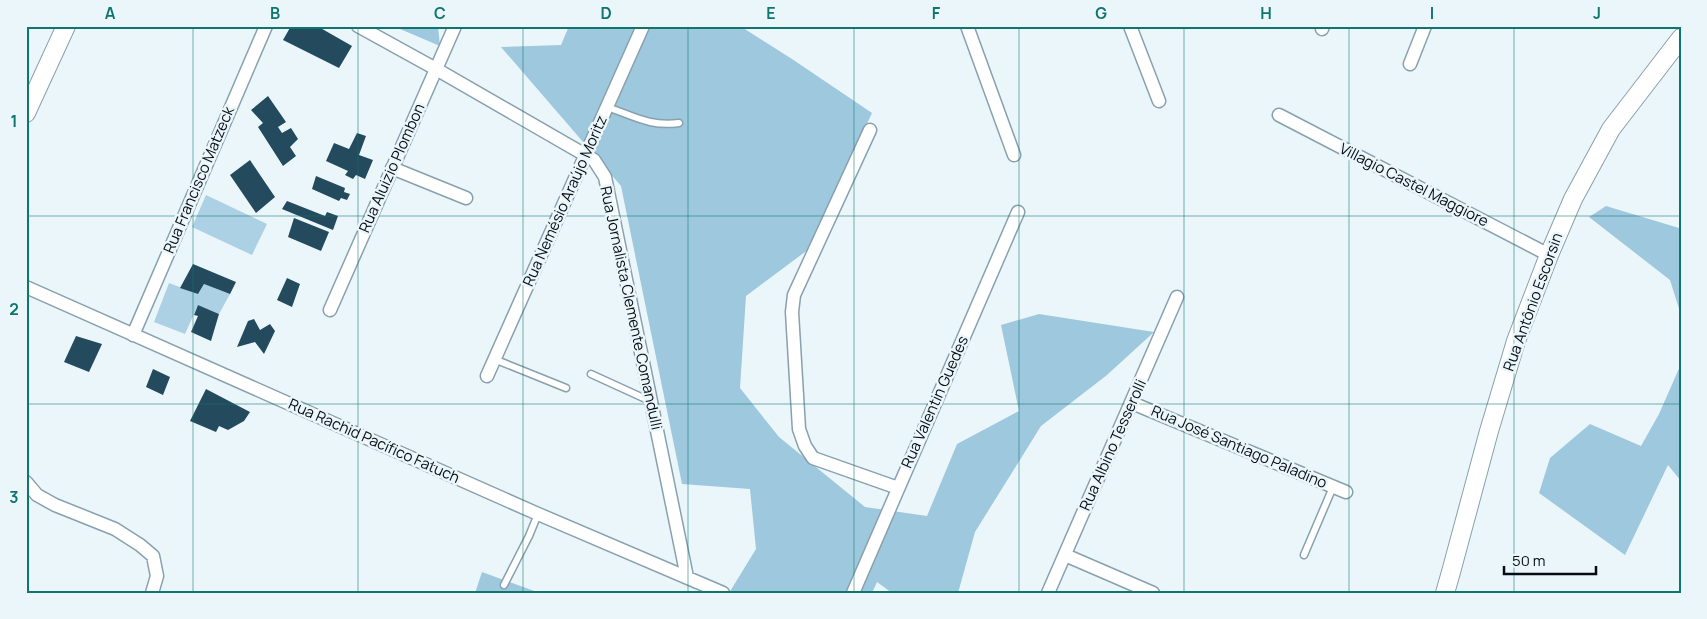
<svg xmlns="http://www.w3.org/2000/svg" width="1707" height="619" viewBox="0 0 1707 619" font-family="Manrope,sans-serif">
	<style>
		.green { fill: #acd1e4 }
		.forest { fill: #9ec8de }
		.building { fill: #234a5d }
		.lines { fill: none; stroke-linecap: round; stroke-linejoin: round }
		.lane-casing { stroke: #88a1ae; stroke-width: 9 }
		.street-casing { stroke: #88a1ae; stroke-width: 15 }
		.secondary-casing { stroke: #88a1ae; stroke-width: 20 }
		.lane { stroke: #fff; stroke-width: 6 }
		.street { stroke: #fff; stroke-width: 12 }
		.secondary { stroke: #fff; stroke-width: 18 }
		.grid { fill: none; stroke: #0f766e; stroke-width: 1; stroke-opacity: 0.55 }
		.labels { text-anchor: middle; stroke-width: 5; stroke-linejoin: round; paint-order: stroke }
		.street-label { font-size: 15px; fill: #050d12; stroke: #ebf6fb }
		.neatline { fill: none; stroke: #0f766e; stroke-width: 2 }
		.grid-label { font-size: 16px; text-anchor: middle; font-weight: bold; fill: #0f766e }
	</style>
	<rect width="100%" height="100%" fill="#ebf6fb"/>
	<path class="green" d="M206,195l61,29 -15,31 -60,-28z
		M169,283l29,11 6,-10 26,10 -11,20 -21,-9 -13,29 -31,-12z"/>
	<path class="forest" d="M393,26h45l2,20z
		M569,26h171l52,33 80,54 -63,136 -63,47 -6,92 39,49 86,70 62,9 30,-72 62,-33 -18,-86 38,-11 115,18 -47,43 -66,51 -66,106 -17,61h-66l-15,-11 -5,11h-143l27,-44 -6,-60 -68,-5 -61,-298 -120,-139 60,-2z
		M1606,206l73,22 2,-3v90l-11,-35 -81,-63z
		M1681,364v117l-13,-16 -43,90 -86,-62 11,-35 40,-34 51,22 18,-32z
		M482,572l58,21h-65z"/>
	<path class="building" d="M291,26h26l35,20 -13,22 -56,-28z
		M268,96l18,26 -8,5 4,6 9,-5 7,11 -8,8 6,9 -13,10 -25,-39 5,-4 -12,-13z
		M357,133l9,3 -7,19 14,5 -8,19 -9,-4 -3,4 -8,-4 3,-4 -22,-10 8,-18 15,6z
		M250,160l25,37 -19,16 -26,-38z
		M316,176l29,12 -1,4 6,2 -3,6 -6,-2 -2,3 -27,-12z
		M287,201l38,15 2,-4 11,4 -5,14 -51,-21z
		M294,218l35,14 -8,19 -33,-14z
		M193,264l43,18 -6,12 -26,-10 -6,10 -18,-6z
		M287,278l13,6 -8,23 -15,-7z
		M198,305l21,9 -8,27 -20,-9 7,-16 -4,-1z
		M254,319l6,11 10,-6 5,7 -11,23 -9,-12 -18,5 11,-26z
		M76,336l26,8 -13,28 -25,-10z
		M153,369l17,8 -7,18 -17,-8z
		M206,389l44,23 -6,9 -16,9 -9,-4 -3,6 -26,-11z"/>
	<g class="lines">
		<defs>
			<path id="lane" d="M607,107c27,9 43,20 72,16
				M494,359l72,29
				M591,374l59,27
				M1304,555l29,-68
				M504,585l25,-49 9,-22"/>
			<path id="street" d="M358,26l78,43 158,91 11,17 82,400
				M967,26l47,129
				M1130,26l29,75
				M1322,29l1,-3
				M1410,64l15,-38
				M1279,115l270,140
				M870,130l-76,165 -2,17 7,117 6,17 8,12 85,30
				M392,168l74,30
				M26,287l512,227 185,79
				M330,310l125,-284
				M133,335l133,-309
				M487,376l156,-350
				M1132,403l214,89
				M26,482l11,13 18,10 60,24 25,16 13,11 4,20 -5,17
				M1065,555l88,38
				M853,593l165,-381
				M1048,593l129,-296"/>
			<path id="secondary" d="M26,113l40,-87
				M1445,593l6,-21 38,-141 27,-90 33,-86 24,-56 38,-70 70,-91"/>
		</defs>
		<use href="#lane" class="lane-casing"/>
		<use href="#street" class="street-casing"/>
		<use href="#secondary" class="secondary-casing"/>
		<use href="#lane" class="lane"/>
		<use href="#street" class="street"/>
		<use href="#secondary" class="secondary"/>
	</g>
	<path class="grid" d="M193,26v567M358,26v567M523,26v567M688,26v567M854,26v567M1019,26v567M1184,26v567M1349,26v567M1514,26v567M26,216h1655M26,404h1655"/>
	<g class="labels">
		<g class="street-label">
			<text transform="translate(392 168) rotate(-66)" y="5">Rua Aluizio Plombon</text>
			<text transform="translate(199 180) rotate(-67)" y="5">Rua Francisco Matzeck</text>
			<text transform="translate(1414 185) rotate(27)" y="5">Villagio Castel Maggiore</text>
			<text transform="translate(565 201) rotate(-66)" y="5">Rua Nemésio Araújo Moritz</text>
			<text transform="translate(1533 302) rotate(-70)" y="5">Rua Antônio Escorsin</text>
			<text transform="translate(631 308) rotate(78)" y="5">Rua Jornalista Clemente Comandulli</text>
			<text transform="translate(935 402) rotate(-66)" y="5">Rua Valentin Guedes</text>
			<text transform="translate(374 441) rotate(24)" y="5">Rua Rachid Pacífico Fatuch</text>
			<text transform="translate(1113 445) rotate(-66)" y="5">Rua Albino Tesserolli</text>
			<text transform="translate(1239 447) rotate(23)" y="5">Rua José Santiago Paladino</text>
		</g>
	</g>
	<rect width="1707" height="619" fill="none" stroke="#ebf6fb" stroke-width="55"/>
	<path d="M1504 566v8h92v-8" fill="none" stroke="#050d12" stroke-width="2.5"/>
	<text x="1512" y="566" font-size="15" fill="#050d12" stroke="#ebf6fb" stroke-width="4" paint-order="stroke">50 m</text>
	<rect x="28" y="28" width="1652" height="564" class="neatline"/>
	<g class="grid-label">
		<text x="110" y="19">A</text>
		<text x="275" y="19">B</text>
		<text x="440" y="19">C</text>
		<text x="606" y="19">D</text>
		<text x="771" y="19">E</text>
		<text x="936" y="19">F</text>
		<text x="1101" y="19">G</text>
		<text x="1266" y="19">H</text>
		<text x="1432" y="19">I</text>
		<text x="1597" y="19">J</text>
		<text x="14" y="127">1</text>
		<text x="14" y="315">2</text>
		<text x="14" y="503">3</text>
	</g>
</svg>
